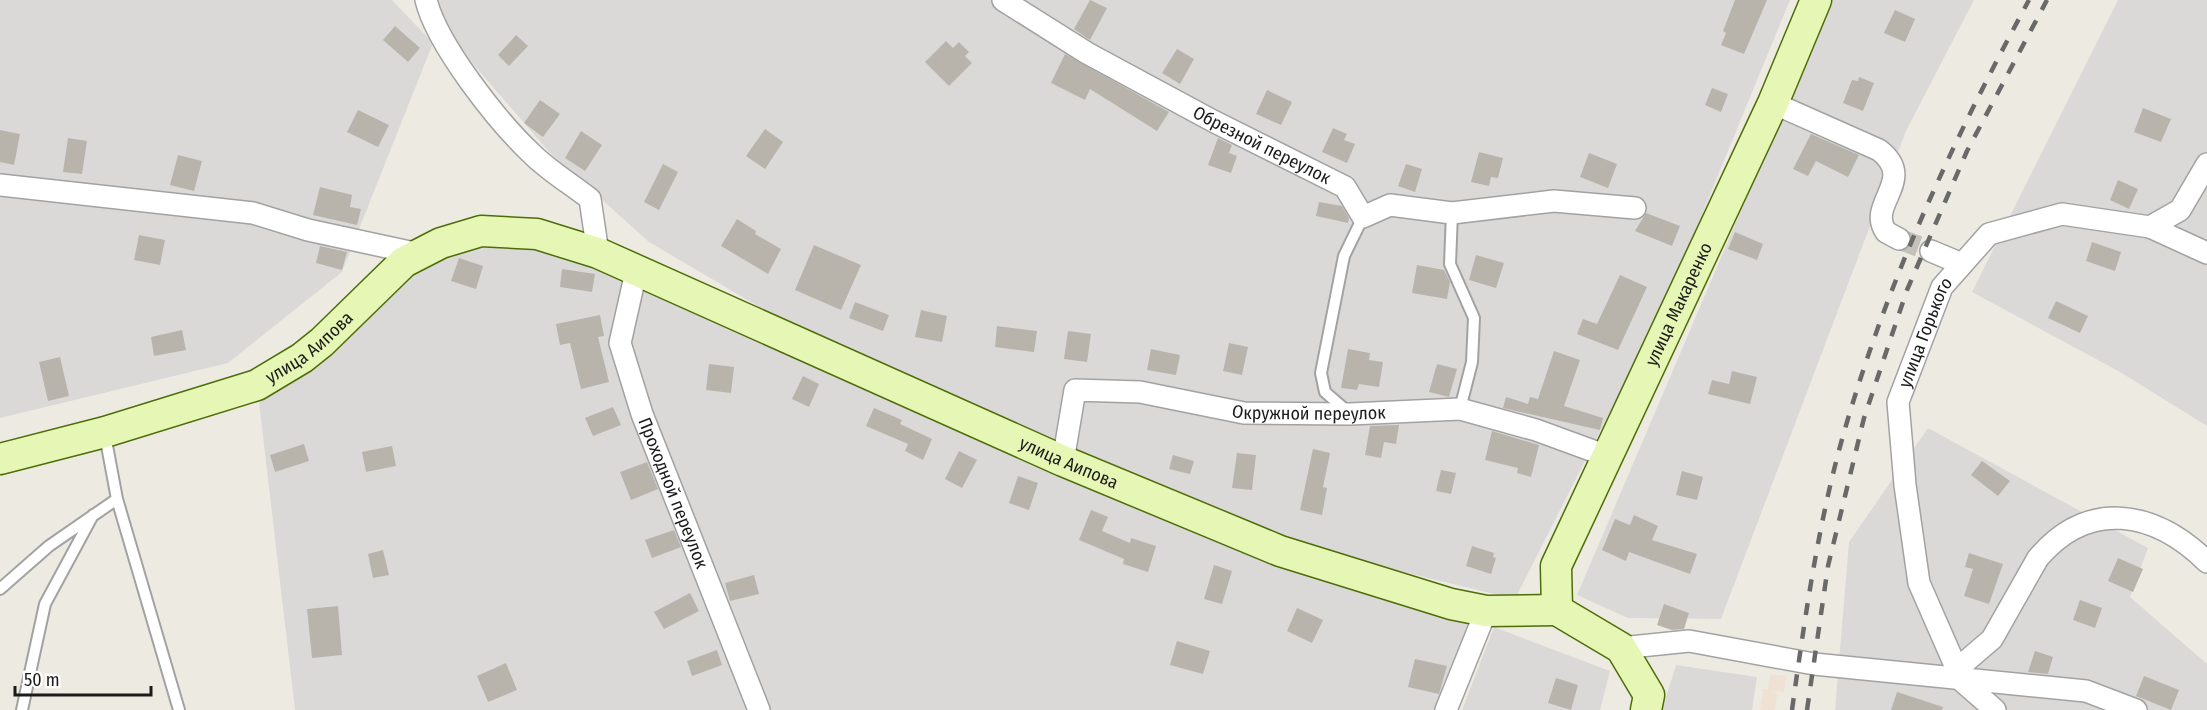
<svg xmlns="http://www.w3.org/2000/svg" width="2207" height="710" viewBox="0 0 2207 710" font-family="'Fira Sans Condensed',sans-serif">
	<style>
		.residential { fill: #dad9d8 }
		.military { fill: #efe1d4 }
		.building { fill: #b9b4ab }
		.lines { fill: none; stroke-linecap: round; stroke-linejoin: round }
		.street-tunnel { stroke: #c3c1b9; stroke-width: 21; stroke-dasharray: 21 10; stroke-linecap: butt }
		.lane-casing { stroke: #a2a2a2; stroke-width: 14 }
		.street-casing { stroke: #a2a2a2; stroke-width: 24 }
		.secondary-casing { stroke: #4e6d08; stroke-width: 33 }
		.lane { stroke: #fff; stroke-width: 10 }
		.street { stroke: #fff; stroke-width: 21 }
		.secondary { stroke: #e6f7b5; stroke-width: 30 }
		.rail { stroke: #696969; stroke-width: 4.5; stroke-dasharray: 12 12; stroke-linecap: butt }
		.labels { text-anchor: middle; stroke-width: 4.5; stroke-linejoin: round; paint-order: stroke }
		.street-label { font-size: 18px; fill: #1b1b1b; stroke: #fff }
	</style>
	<rect width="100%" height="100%" fill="#edebe1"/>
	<path class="residential" d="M0,0h392l41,43 -91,229 -114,91 -228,55z
		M418,0h1372l-122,297 -153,302 -244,-59 215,71 -45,99h-1146l-38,-325 184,-142 157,10 204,79 -153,-90 -99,-89z
		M1831,0h143l-68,131 -185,488 -93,-1 -51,-23z
		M2118,0h89v426l-87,-54 -148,-80z
		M1928,428l220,120 -18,49 77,67v46h-372l14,-168z
		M1494,627l116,44 -10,39h-138z
		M1676,665l81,12 -5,33h-90z"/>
	<path class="military" d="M1770,674l16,2 -2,16 -12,-1 5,3 -2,16h-15l3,-21h5z"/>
	<path class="building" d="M1090,0l17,8 -17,32 -16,-11z
		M1735,0h32l-23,54 -23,-9 5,-12 -3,-2z
		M1895,10l20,9 -10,23 -21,-9z
		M395,26l25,22 -12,14 -25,-22z
		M516,35l12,11 -19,20 -11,-11z
		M946,41l7,7 6,-6 10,10 -4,4 7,7 -23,23 -24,-24z
		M1177,49l17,10 -14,25 -18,-11z
		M1065,54l104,58 -12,19 -67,-42 -5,11 -34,-17z
		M1859,77l15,6 -11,28 -20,-8 9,-23 6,1z
		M1712,88l16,6 -7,18 -16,-7z
		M1267,90l25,12 -11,23 -25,-11z
		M540,100l20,14 -17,23 -19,-14z
		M2143,108l28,11 -10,23 -27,-10z
		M358,110l31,15 -11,22 -31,-15z
		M1333,128l14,6 -3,6 11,4 -8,19 -25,-11z
		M765,129l18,13 -18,27 -19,-13z
		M0,130l20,4 -6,31 -14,-3z
		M581,131l21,14 -17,26 -20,-13z
		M1811,134l48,21 -11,22 -32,-16 -8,15 -15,-7z
		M68,138l19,3 -5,33 -19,-2z
		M1218,138l14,7 -3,8 8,3 -6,17 -23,-8z
		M1479,152l24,6 -5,20 -7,-1 -2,9 -18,-4z
		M1589,153l28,11 -9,24 -28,-11z
		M178,155l24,6 -8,30 -24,-6z
		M663,164l15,8 -19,38 -15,-8z
		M1406,164l16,5 -7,23 -17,-6z
		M2118,180l20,9 -9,20 -19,-9z
		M320,187l32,8 -2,12 11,2 -4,16 -44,-10z
		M1319,202l23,4 7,12 -1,5 -32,-7z
		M1646,213l34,13 -8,20 -37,-15z
		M737,219l19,12 -1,3 26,15 -13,25 -47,-28z
		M1735,232l28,12 -6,16 -29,-11z
		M139,235l26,5 -5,25 -26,-5z
		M2092,242l29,10 -6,19 -29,-10z
		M814,245l47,20 -20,45 -46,-20z
		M320,246l27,6 -5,18 -26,-7z
		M1476,255l28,8 -8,25 -27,-8z
		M459,258l24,8 -7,23 -25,-8z
		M1417,265l27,5 6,12 -3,17 -35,-6z
		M562,269l33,5 -3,18 -32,-5z
		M1620,275l27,12 -29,63 -41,-16 6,-15 14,5z
		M2056,301l32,15 -8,17 -32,-15z
		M855,302l34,13 -6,16 -34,-13z
		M921,310l26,6 -5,26 -27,-5z
		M600,315l4,21 -6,1 11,45 -28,7 -11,-46 -10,2 -4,-21z
		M997,326l40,5 -3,21 -39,-5z
		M182,330l4,20 -32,6 -3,-19z
		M1068,331l23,3 -4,28 -23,-3z
		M1229,343l19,4 -6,28 -19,-4z
		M1151,349l29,6 -4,20 -29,-5z
		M1348,349l22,4 -1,7 14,2 -4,25 -20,-3 -2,6 -16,-2z
		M1554,351l26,9 -16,46 39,12 -3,12 -97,-22 3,-11 22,7 2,-7 8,2z
		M60,357l9,39 -21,5 -9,-39z
		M709,364l25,3 -3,26 -25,-3z
		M1437,364l20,5 -8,28 -20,-5z
		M1732,371l25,6 -7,27 -42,-10 4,-14 17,4z
		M803,376l16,8 -10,23 -17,-8z
		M613,407l8,18 -28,11 -8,-18z
		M874,408l28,12 -2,4 32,15 -9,21 -18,-9 3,-7 -42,-18z
		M1399,425l-3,19 -12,-2 -3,16 -16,-3 5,-29z
		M1492,431l47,14 -8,32 -14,-4 1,-5 -33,-8z
		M304,444l5,17 -34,11 -5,-17z
		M392,446l4,20 -30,6 -4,-20z
		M1313,449l17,4 -7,34 4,1 -5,27 -22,-5z
		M959,451l18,9 -15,28 -17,-9z
		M1237,453l19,2 -4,35 -20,-2z
		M1173,455l21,6 -4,13 -21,-5z
		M1982,461l28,20 -12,15 -27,-21z
		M647,462l11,27 -27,11 -11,-28z
		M1441,470l15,3 -5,21 -15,-3z
		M1682,471l21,6 -6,23 -21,-5z
		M1018,476l20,7 -9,27 -20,-7z
		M1091,510l17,7 -6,14 28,12 1,-5 25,8 -8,26 -25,-8 1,-5 -45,-19z
		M1634,515l24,11 -6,14 45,14 -7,20 -61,-22 -3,9 -24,-11 13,-31 15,6z
		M674,530l7,17 -29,11 -7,-18z
		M1472,546l22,7 -1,4 3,1 -5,16 -25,-8z
		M383,550l6,25 -16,3 -5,-24z
		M1969,553l34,11 -14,40 -25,-8 9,-27 -8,-2z
		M2118,558l25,11 -10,23 -25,-11z
		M1214,565l18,6 -10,33 -18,-5z
		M754,575l5,19 -29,7 -5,-18z
		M690,593l9,18 -35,18 -10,-17z
		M2080,600l22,8 -7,20 -22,-8z
		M1664,604l25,9 -5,16 -12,1 -15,-5z
		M338,606l4,49 -30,3 -5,-49z
		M1297,608l26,12 -11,23 -25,-12z
		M1177,641l33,10 -7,23 -33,-9z
		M717,650l5,15 -30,11 -5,-15z
		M2035,651l18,6 -5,17 -20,-2z
		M1415,659l32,7 -8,28 -31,-7z
		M506,663l11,27 -29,12 -11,-26z
		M2144,676l35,14 -8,20 -35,-14z
		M1556,678l22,7 -7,25 -23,-7z
		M1897,692l46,15 -1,3h-51z"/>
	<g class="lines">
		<path class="street-tunnel" d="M1899,239l32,12"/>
		<defs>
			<path id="lane" d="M1452,213l-2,51 24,54 -2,44 -12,47
				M1348,412l-23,-20 -4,-19 23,-117 19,-39
				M105,435l12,64 62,211
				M0,589l49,-43 68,-47
				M22,710l23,-106 48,-89"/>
			<g id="street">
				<path d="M426,0c11,45 72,122 106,154 17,17 39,30 58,45l8,54"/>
				<path id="s1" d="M1003,0l84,53 126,68 132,66 18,30 27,-12 62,8 102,-12 81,7"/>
				<path d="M1773,103l106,47c39,30 -13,54 7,82l13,7"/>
				<path d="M0,185l253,28 55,17 111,24"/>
				<path d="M2150,227l57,26"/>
				<path d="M1931,251l31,13"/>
				<path id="s2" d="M636,272l-16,71 22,71 117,296"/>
				<path id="s3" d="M1063,461l12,-71 65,2 104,21 106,1 110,-5 76,21 71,26"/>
				<path d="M1621,648l68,-7 125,23 272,27 50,19"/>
				<path d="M1957,669l35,-30 46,-81c51,-60 117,-47 169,4"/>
				<path d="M1446,710l40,-99"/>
				<path id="s4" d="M1995,710l-33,-29 -43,-98 -14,-98 -7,-83 44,-115 47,-53 73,-20 88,13 30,-17 27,-46"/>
			</g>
			<g id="secondary">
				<path id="s5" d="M0,459l105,-27 152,-47 45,-27 20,-16 82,-80 37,-19 40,-12 56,3 61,19 465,208 217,90 171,53 35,7 71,-1"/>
				<path id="s6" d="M1557,610l-1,-44 217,-463 43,-103"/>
				<path d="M1557,610l64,38 28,47 -3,15"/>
			</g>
		</defs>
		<use href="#lane" class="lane-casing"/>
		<use href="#street" class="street-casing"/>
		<use href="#secondary" class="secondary-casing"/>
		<use href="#lane" class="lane"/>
		<use href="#street" class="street"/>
		<use href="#secondary" class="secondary"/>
		<path class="rail" d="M1792,710c14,-100 28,-201 58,-298 44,-146 107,-279 179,-412
			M1807,710l21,-144 36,-148 43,-128 60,-139 80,-151"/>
	</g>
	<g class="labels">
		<g class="street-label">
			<text dy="6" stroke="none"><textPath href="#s1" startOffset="297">Обрезной переулок</textPath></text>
			<text dy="6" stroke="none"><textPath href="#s6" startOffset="333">улица Макаренко</textPath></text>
			<text dy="6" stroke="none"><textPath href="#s4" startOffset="408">улица Горького</textPath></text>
			<text dy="6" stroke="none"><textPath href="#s5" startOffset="332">улица Аипова</textPath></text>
			<text dy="6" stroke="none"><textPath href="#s3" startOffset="308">Окружной переулок</textPath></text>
			<text dy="6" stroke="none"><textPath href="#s5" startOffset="1179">улица Аипова</textPath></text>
			<text dy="6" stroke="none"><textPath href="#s2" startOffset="232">Проходной переулок</textPath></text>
		</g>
	</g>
	<path d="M15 686v9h136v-9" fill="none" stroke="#1b1b1b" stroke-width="3"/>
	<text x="24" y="686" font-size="18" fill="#1b1b1b" stroke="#ffffff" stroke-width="4.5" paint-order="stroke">50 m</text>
</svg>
